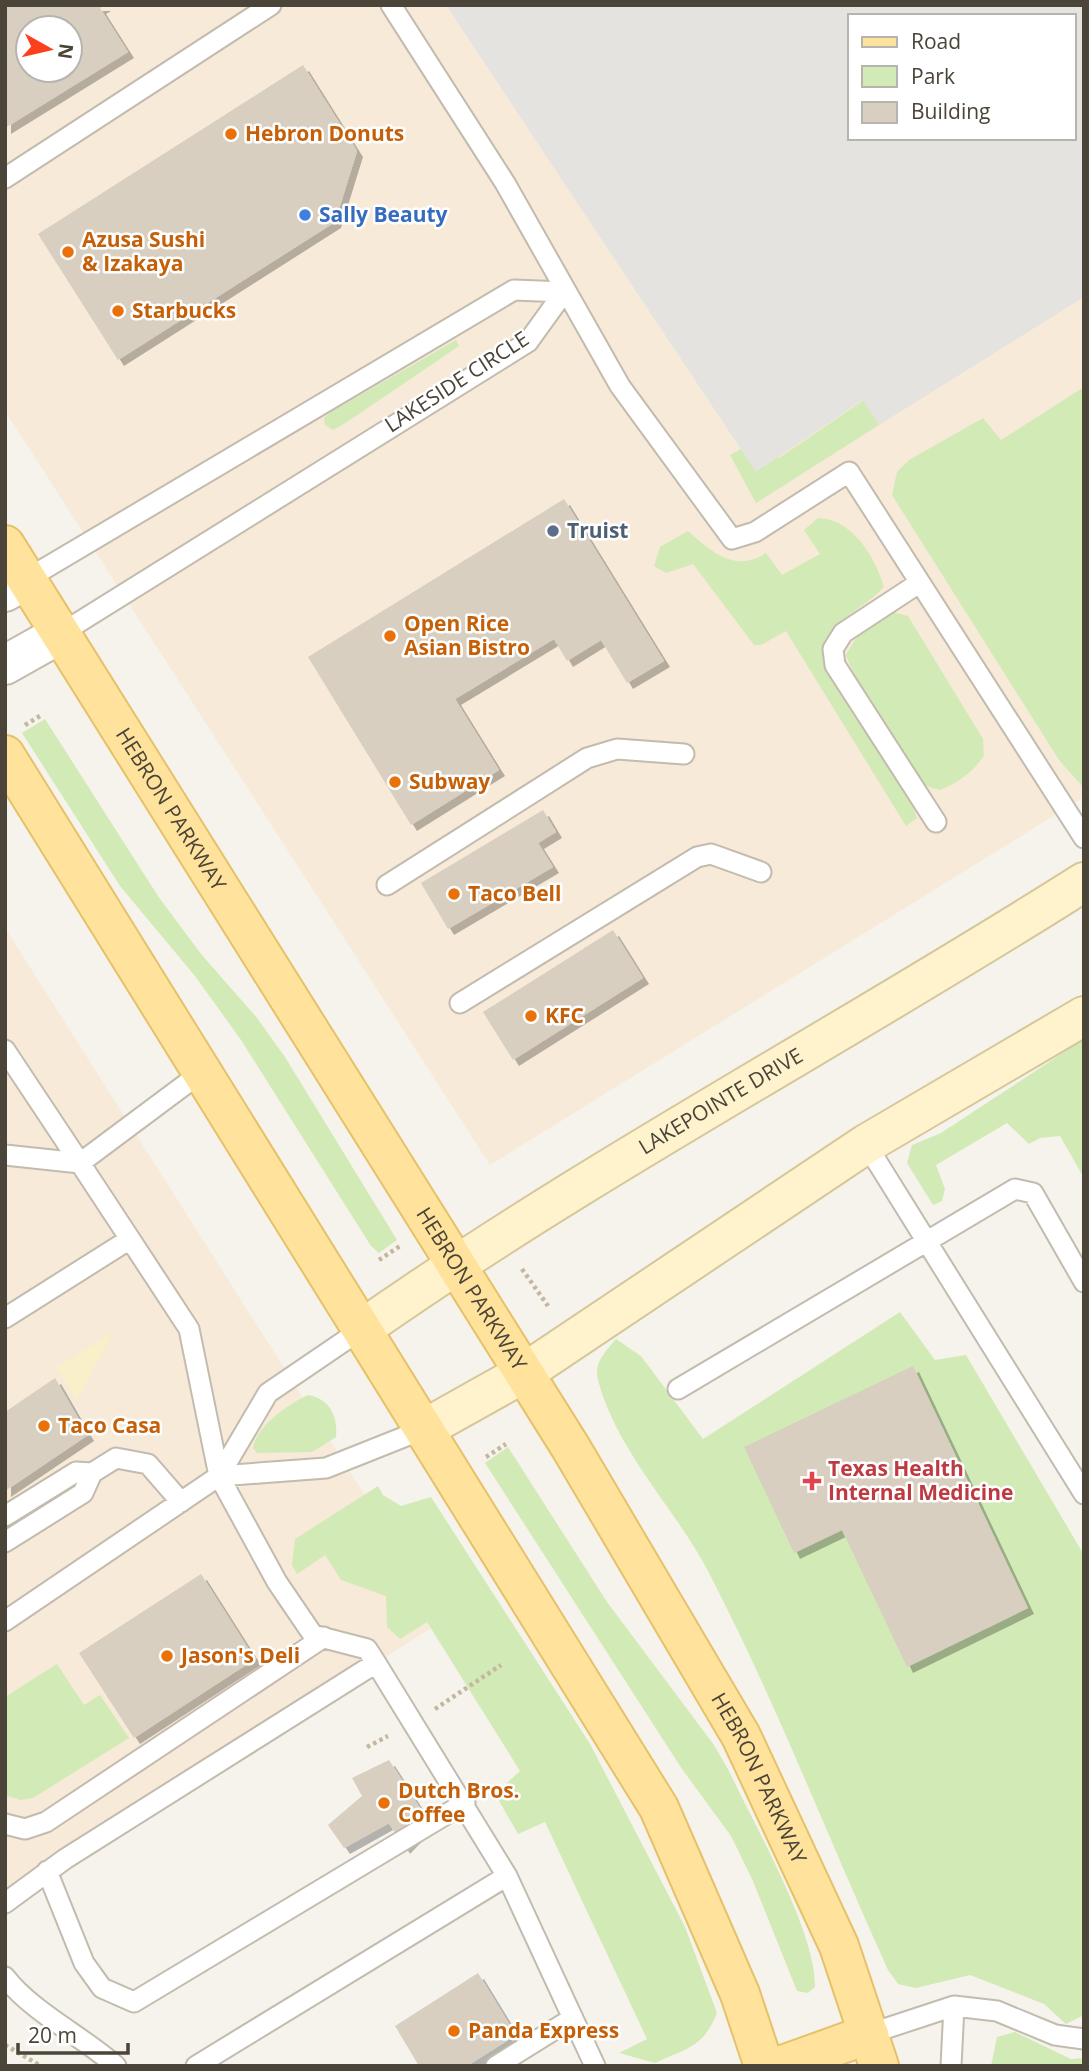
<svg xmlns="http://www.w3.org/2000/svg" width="1089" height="2071" viewBox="0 0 1089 2071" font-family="'Open Sans',sans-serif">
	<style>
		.commercial { fill: #f7ead8; fill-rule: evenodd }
		.green { fill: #d2eab5 }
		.sand { fill: #f9efc9 }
		.parking { fill: #e5e3e0; fill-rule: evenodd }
		.building { fill: #d8cfc1; fill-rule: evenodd; filter: url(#shadow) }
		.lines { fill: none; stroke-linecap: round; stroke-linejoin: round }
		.service-casing { stroke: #c2bbae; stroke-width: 23 }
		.tertiary-casing { stroke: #c2bbae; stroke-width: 42 }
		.secondary-casing { stroke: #d6c79b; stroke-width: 42 }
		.primary-casing { stroke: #e6c16a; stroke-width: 42 }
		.path { stroke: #c4b79f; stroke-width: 4.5; stroke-dasharray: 3.5 3.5; stroke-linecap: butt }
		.service { stroke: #fff; stroke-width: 19 }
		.tertiary { stroke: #fff; stroke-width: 38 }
		.secondary { stroke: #fff3cd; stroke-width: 38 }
		.primary { stroke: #ffe39c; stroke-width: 38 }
		.food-dot { fill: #e8710a; stroke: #fff; stroke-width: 2.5 }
		.shop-dot { fill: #3f7fe0; stroke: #fff; stroke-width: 2.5 }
		.service-dot { fill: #5c6f8a; stroke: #fff; stroke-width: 2.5 }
		.health-dot { fill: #e0444e; stroke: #fff; stroke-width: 2.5 }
		.labels { text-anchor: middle; stroke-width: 5; stroke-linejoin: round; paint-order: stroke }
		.food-label { font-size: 21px; font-weight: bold; fill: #c56008; stroke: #fff; text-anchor: start }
		.shop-label { font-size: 21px; font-weight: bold; fill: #366cbe; stroke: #fff; text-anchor: start }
		.street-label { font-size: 21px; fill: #4b4439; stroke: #fff }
		.service-label { font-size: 21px; font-weight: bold; fill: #4e5e75; stroke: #fff; text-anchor: start }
		.health-label { font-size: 21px; font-weight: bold; fill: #be3a42; stroke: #fff; text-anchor: start }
	</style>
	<defs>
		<filter id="shadow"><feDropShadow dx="6" dy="6" stdDeviation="0" flood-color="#0004"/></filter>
	</defs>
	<rect width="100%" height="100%" fill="#f6f3ec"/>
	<path class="commercial" d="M5,5h1079v792l-594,368 -485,-754zM849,16h224v122h-224zM28,28h42v42h-42z
		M5,928l439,692 -439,277z"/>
	<path class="green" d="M456,340l3,6 -112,76 -14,8 -8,-5 -1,-7 7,-6z
		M1084,387v401l-25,-28 -167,-265 5,-23 12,-12 74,-42 18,22z
		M864,400l15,25 -123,78 -26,-48 18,-10 31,13z
		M818,518c34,1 57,38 66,69 -26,27 -54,31 -62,70l88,141 7,20 -11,8 -120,-195 -25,14h-7l-61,-81 -27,9 -12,-7 6,-19 28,-16c23,20 47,43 78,22l16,22 38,-21 -16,-24z
		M892,612l16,4 75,123 1,17c-13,17 -24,26 -44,34 -5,-1 -12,-3 -16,-6 -16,-13 -72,-108 -78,-129 10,-20 25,-35 46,-43z
		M45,719l113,177 43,58 56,64 28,39 112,183 -18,13 -8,-7 -130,-206 -46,-64 -75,-90 -98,-153z
		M1084,1039v139l-24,-42 -20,2 -11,6 -22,-21 -71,42 9,24 -3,12 -9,4 -26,-42 5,-18 29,-12z
		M900,1312l35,48 31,-5 118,200v460l-18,9 -22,-20 -74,-29 -54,13 -18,-4 -10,-14c-60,-132 -112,-268 -179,-397 -33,-64 -92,-121 -111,-193 -5,-17 8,-29 18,-41l25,17 62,83z
		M308,1395c22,4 30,21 28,42l-24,15 -55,1 -4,-5c4,-23 36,-44 55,-53z
		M508,1447l99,155 107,143 15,26c25,54 87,160 86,216l-7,6 -11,-2 -44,-110 -22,-45 -49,-67 -197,-306z
		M378,1486l5,9 18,11 30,-9 159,247 95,183 32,86c-14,35 -30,35 -62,50l-36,-10 28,-14 -102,-217 -27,12 -23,-40 25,-23 -93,-149 -27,17 -13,-12 -1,-31 -45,-16 -16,-25 -28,19 -5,-9 3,-26z
		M57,1664l27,41 16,-10 29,43 -96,60 -13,2 -15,-5v-98z
		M1015,2032l56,27 13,-1v8h-93l6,-29z"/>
	<path class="sand" d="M114,1331l-37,69 -21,-32z"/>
	<path class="parking" d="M446,5h638v292l-205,128 -16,-25 -107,72zM849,16h224v122h-224z"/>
	<path class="building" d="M5,5h100l-5,3 28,44 -123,76zM28,28h42v42h-42z
		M303,65l54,86 -22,71 -217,138 -80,-126z
		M564,499l100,162 -37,22 -26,-43 -34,21 -13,-22 -99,60 44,71 -88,55 -103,-168z
		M543,810l13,22 -18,11 15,24 -105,62 -27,-46z
		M613,930l30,48 -130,82 -30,-48z
		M913,1366l115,242 -121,59 -65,-137 -48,23 -50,-106z
		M55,1378l33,57 -83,56v-79z
		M201,1574l54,85 -121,79 -55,-85z
		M389,1760l40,62 -25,26 -15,-25 -45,25 -16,-23 34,-29 -10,-18z
		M478,1973l38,62 -49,31h-48l-24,-40z"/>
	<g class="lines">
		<defs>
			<path id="service" d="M391,5l114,178 115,203 112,153 23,-7 94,-60 235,366
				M5,178l266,-173
				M27,579l487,-289 50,2
				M919,583l-76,50 -10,16 2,16 101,157
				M60,634l468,-292 36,-50
				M387,885l200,-127 30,-9 67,5
				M460,1003l237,-146 14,-3 50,18
				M5,1050l75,113 -75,-8
				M866,1144l218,350
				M130,1239l-50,-76 122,-91
				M5,1318l125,-79 59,90 30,147 58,106 36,53 54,14 9,14 131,213 88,190
				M362,1329l-94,64 -49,83 107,-8 98,-39
				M678,1389l337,-200 18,4 51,89
				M5,1516l71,-44 16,1 24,-15 32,6 33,38
				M5,1542l78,-49 9,-20
				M5,1621l214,-145
				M5,1824l20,5 21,-7 278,-185
				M47,1871l37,92 18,25 32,14 331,-199
				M5,1903l60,-44 311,-196
				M5,1977c27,35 77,59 111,89
				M869,2034l85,-28 43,5 58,24 29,4
				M196,2066l311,-190
				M496,2066l77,-48
				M951,2066l3,-60"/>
			<path id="tertiary" d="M5,592l22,-13
				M5,665l55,-31"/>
			<g id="secondary">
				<path id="s1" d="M362,1329c231,-162 483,-295 722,-447"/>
				<path d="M424,1429l100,-56 342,-229 218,-128"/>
			</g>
			<g id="primary">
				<path id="s2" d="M5,545l566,903 170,288 98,210 40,120"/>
				<path d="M5,755l654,1053 81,186 24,72"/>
				<path d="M780,2066l89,-32"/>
			</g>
		</defs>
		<use href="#service" class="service-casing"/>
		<use href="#tertiary" class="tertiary-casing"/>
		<use href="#secondary" class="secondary-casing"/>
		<use href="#primary" class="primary-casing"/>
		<path class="path" d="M25,725l15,-9
			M379,1260l21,-14
			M522,1269l26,37
			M486,1457l20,-13
			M435,1709l66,-44
			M367,1747l21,-11
			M5,2045l36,21"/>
		<use href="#service" class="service"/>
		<use href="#tertiary" class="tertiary"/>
		<use href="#secondary" class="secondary"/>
		<use href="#primary" class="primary"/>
	</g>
	<g class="food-dot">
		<circle cx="231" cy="134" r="7"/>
		<circle cx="68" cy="252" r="7"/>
		<circle cx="118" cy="311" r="7"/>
		<circle cx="390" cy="636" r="7"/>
		<circle cx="395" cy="782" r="7"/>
		<circle cx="454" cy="894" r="7"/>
		<circle cx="531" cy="1016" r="7"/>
		<circle cx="44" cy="1426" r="7"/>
		<circle cx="167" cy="1656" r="7"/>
		<circle cx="384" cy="1803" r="7"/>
		<circle cx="454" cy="2031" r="7"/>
	</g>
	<circle class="shop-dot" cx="305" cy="215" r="7"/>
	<circle class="service-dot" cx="553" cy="531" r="7"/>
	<path class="health-dot" d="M808.5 1470.5h7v7h7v7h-7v7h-7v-7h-7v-7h7z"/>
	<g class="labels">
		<g class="food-label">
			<text x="245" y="141">Hebron Donuts</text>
			<text x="82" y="247">Azusa Sushi<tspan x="82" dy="24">&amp; Izakaya</tspan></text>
			<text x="132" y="318">Starbucks</text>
			<text x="404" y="631">Open Rice<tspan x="404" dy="24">Asian Bistro</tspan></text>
			<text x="409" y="789">Subway</text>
			<text x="468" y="901">Taco Bell</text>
			<text x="545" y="1023">KFC</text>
			<text x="58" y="1433">Taco Casa</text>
			<text x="181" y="1663">Jason's Deli</text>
			<text x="398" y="1798">Dutch Bros.<tspan x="398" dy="24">Coffee</tspan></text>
			<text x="468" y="2038">Panda Express</text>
		</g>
		<g class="shop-label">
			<text x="319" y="222">Sally Beauty</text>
		</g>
		<g class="street-label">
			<text transform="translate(457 382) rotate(-33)" y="7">LAKESIDE CIRCLE</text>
			<text dy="7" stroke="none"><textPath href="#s2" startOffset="312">HEBRON PARKWAY</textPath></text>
			<text dy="7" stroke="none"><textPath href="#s1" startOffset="425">LAKEPOINTE DRIVE</textPath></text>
			<text dy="7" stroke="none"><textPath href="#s2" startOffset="878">HEBRON PARKWAY</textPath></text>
			<text dy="7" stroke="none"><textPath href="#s2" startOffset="1446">HEBRON PARKWAY</textPath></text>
		</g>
		<g class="service-label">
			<text x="567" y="538">Truist</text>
		</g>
		<g class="health-label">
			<text x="828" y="1476">Texas Health<tspan x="828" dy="24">Internal Medicine</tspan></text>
		</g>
	</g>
	<rect width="1089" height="2071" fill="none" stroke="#4b4439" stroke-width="14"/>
	<rect x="848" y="14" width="228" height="126" fill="#ffffff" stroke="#b7b4b0" stroke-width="2"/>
	<rect x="862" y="37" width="35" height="10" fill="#ffe39c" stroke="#b7b4b0" stroke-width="2"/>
	<text x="911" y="49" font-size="21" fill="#4b4439">Road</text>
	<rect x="862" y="66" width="35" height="21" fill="#d2eab5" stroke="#b7b4b0" stroke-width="2"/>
	<text x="911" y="84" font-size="21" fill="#4b4439">Park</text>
	<rect x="862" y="102" width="35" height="21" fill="#d8cfc1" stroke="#b7b4b0" stroke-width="2"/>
	<text x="911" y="119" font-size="21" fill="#4b4439">Building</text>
	<g transform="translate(49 49) rotate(98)"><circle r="33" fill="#ffffff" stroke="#b7b4b0" stroke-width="2"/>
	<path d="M0-5L12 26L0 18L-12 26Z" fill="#fc3f1d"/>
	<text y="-10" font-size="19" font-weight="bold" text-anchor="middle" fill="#4b4439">N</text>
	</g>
	<path d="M18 2043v10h110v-10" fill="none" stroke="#4b4439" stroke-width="3.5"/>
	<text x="28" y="2043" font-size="21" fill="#4b4439" stroke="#ffffff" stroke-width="5" paint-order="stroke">20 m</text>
</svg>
